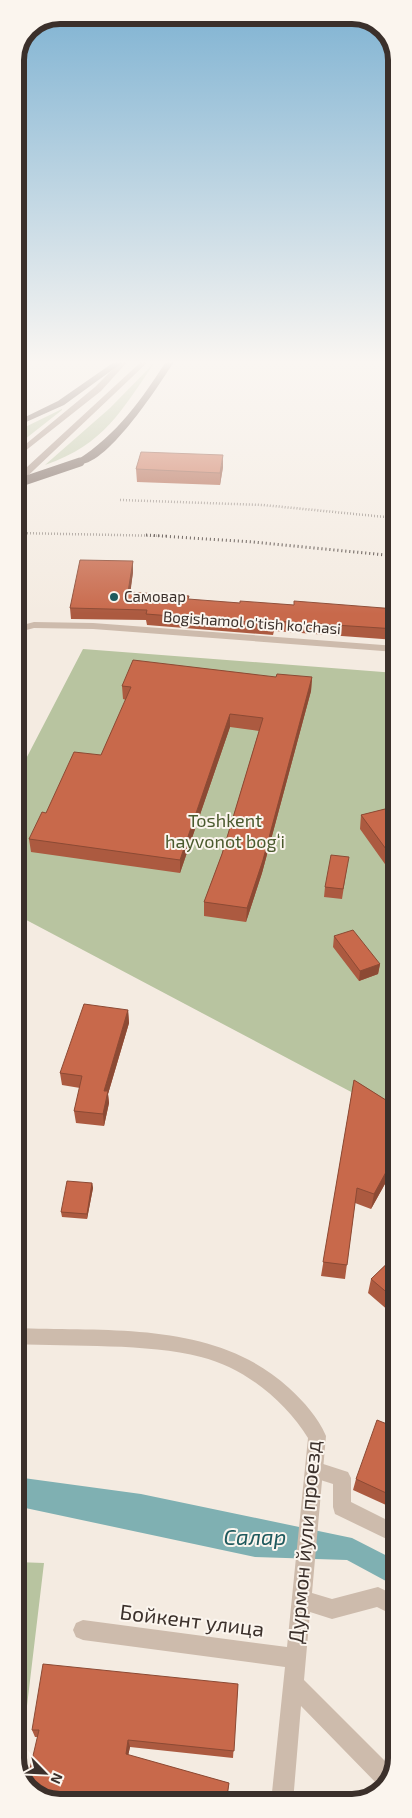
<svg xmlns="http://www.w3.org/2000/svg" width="412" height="1818" viewBox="0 0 412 1818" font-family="'Exo 2',sans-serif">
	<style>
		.green { fill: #b8c4a0 }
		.water { fill: #7fb0b2 }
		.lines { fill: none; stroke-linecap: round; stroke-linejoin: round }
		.pedestrian { fill: #cdbbac; fill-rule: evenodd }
		.minor { fill: #cdbbac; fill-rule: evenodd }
		.secondary { fill: #a18a7d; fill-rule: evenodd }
		.trunk { fill: #6c584f; fill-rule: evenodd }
		.rail-far1 { stroke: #3b302b; stroke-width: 2.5; stroke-dasharray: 0.5 2.5; stroke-linecap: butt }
		.rail { stroke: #3b302b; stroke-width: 3; stroke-dasharray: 1 3; stroke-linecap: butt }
		.trunk-bridge { stroke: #6c584f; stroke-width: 9 }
		.wall { fill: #ac5a40 }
		.shaded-wall { fill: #8c4a34 }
		.building { fill: #c8694b; stroke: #8c4a34 }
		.poi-dot { fill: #1f5a5e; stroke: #fbf5ee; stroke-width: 2 }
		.labels { text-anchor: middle; stroke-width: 4; stroke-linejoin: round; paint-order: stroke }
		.far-poi-label { font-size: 15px; fill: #3b302b; stroke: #fbf5ee; text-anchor: start }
		.far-street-label { font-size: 15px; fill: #3b302b; stroke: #fbf5ee }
		.park-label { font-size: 18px; fill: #4a5a2e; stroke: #fbf5ee }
		.near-street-label { font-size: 21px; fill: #3b302b; stroke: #fbf5ee }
		.near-water-label { font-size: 22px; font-style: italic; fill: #1f5a5e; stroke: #fbf5ee }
		.rim { fill: none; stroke: #3b302b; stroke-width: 6 }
	</style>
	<rect width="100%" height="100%" fill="#f4ebe1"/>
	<path class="green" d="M155,362c-34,49 -50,82 -110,103l65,-57z
		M62,409v1l-47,37v-15z
		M83,649l313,24 1,445 -42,-24 -340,-180v-134z
		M16,1562l28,1 -25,210 -3,-7z"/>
	<path class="water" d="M16,1477l125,17 211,44 45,23v26l-50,-27 -92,-3 -239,-51z"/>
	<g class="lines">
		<path class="pedestrian" d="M314,1461l34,11 3,6v24l46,23v19l-62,-30 -2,-7v-23l-25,-8 -3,-6 3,-6z"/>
		<path class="minor" d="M34,622l59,1 303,23v6l-303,-23 -59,-1 -19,5v-6z
			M16,1328c93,4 199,-8 273,60 15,14 29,29 37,48l-14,157 20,6 46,-12 19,9v21l-20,-10 -45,12 -22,-7 -6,68 89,89 -7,18 -5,1 -80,-82 -8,96h-22l14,-135 -202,-27 -7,-3 -3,-7 3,-7 7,-3 204,27 21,-209c-23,-37 -63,-70 -107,-81 -54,-14 -128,-10 -185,-13z"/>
		<path class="secondary" d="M122,360h7l-28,31 -86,68v-6l80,-66z
			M143,360h7l-135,128v-7l12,-14z"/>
		<path class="trunk" d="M117,360h9l-62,45 -49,22v-5l43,-21z
			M167,360h8c-14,22 -69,109 -98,104v-4c40,-25 65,-61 90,-100z"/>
		<path class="rail-far1" d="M120,500l143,5 133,13
			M15,533l151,3"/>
		<path class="rail" d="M146,535l107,7 143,14"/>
		<path class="trunk-bridge" d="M15,484l65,-22"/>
	</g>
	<path class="wall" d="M223,467l-3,18 -83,-3 -1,-13z
		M133,561v11l-3,20 59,8 51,3 156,6v31l-122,-9 -1,4 -126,-10 -1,-5 -75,-1 -1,-11z
		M276,677h36l-1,14 -49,182 -16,49 -42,-6v-14l18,-48 37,-123 -29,-4 -50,146 -149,-21 -2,-13 17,-26 55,-58 25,-55 -3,-1 -1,-13z
		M397,806v75l-37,-52 1,-14z
		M347,867l-5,32 -18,-2 1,-10z
		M334,936l46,28 -2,10 -19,7 -26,-34z
		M128,1010l1,13 -21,71 1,9 -5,23 -28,-3 -2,-12 6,-23 -18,-3 -2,-12z
		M397,1037v28l-11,-6 1,-10z
		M354,1080l43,27v58l-1,-1 -25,45 -16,-6 -10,76 -24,-3z
		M92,1183l1,5 -6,31 -25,-2 -1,-5z
		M397,1254v64l-29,-25 3,-14z
		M397,1428v82l-44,-20 3,-11z
		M238,1684l-5,74 -103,-11 -2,8 101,28 -2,19 -172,1 -18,-66h-2l-3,-7z"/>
	<path class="shaded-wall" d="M223,455v12l-3,18v-12z
		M133,561v11l-4,31 -1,-11z
		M312,677l-1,14 -49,182 -16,49 1,-14z
		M230,714v13l-50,146v-13z
		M380,964l-2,10 -19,7 1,-10z
		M128,1010l1,13 -21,71 1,9 -5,23 -1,-12 1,-23z
		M397,1152l-1,12 -25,45 3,-15z
		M92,1183l1,5 -6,31v-5z
		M128,1740l2,7 -3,14 -1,-7z"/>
	<path class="building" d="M141,452l82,3 -3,18 -84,-4z
		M80,560l53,1 -5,31 61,4 -1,3 52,4v-2l54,4v-4l102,8v20l-122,-8v3l-128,-10 1,-4 -77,-2z
		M133,660l143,17 1,-3 35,3 -49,183 -16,48 -43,-6 18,-48 41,-136 -33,-4 -50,146 -151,-21 13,-27 4,1 28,-61 27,3 30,-68 -9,-1z
		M397,806v58l-36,-49z
		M331,855l18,2 -6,32 -18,-2z
		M353,930l27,34 -20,7 -26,-35z
		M84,1004l44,6 -24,81h4l-5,23 -29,-3 8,-35 -22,-3z
		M397,1037v17l-10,-5z
		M354,1080l43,27v45l-23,42 -17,-6 -10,77 -24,-3z
		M67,1181l25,2 -5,31 -26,-2z
		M397,1254v47l-26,-22z
		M377,1420l20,8v70l-41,-19z
		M43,1664l195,20 -4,67 -106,-11 -2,14 103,29 -3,19 -171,1 -27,-13 -2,-4 13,-56h-7z"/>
	<linearGradient id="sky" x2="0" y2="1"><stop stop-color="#7eb2d2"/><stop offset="0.59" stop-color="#faf6f2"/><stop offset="1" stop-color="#faf6f2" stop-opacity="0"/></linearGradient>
	<rect width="412" height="614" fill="url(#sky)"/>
	<circle class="poi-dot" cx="114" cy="597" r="5"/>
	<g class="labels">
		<g class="far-poi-label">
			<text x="124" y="602">Самовар</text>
		</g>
		<g class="far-street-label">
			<text transform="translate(252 623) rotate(4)" y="5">Bogishamol o'tish ko'chasi</text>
		</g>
		<g class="park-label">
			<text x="225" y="827">Toshkent<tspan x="225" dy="21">hayvonot bogʻi</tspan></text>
		</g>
		<g class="near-street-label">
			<text transform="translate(305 1542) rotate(-85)" y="7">Дурмон йули проезд</text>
			<text transform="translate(192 1621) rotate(7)" y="7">Бойкент улица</text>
		</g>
		<g class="near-water-label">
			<text x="255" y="1545">Салар</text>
		</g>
	</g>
	<path d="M0 0H412V1818H0ZM60 24H352A36 36 0 0 1 388 60V1758A36 36 0 0 1 352 1794H60A36 36 0 0 1 24 1758V60A36 36 0 0 1 60 24Z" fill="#fbf5ee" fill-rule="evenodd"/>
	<path class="rim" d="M60 24H352A36 36 0 0 1 388 60V1758A36 36 0 0 1 352 1794H60A36 36 0 0 1 24 1758V60A36 36 0 0 1 60 24Z"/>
	<g transform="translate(45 1773) rotate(114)" stroke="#fbf5ee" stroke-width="4" paint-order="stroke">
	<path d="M0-4L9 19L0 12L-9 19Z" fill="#3b302b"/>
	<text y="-8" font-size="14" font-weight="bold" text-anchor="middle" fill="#3b302b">N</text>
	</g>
</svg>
